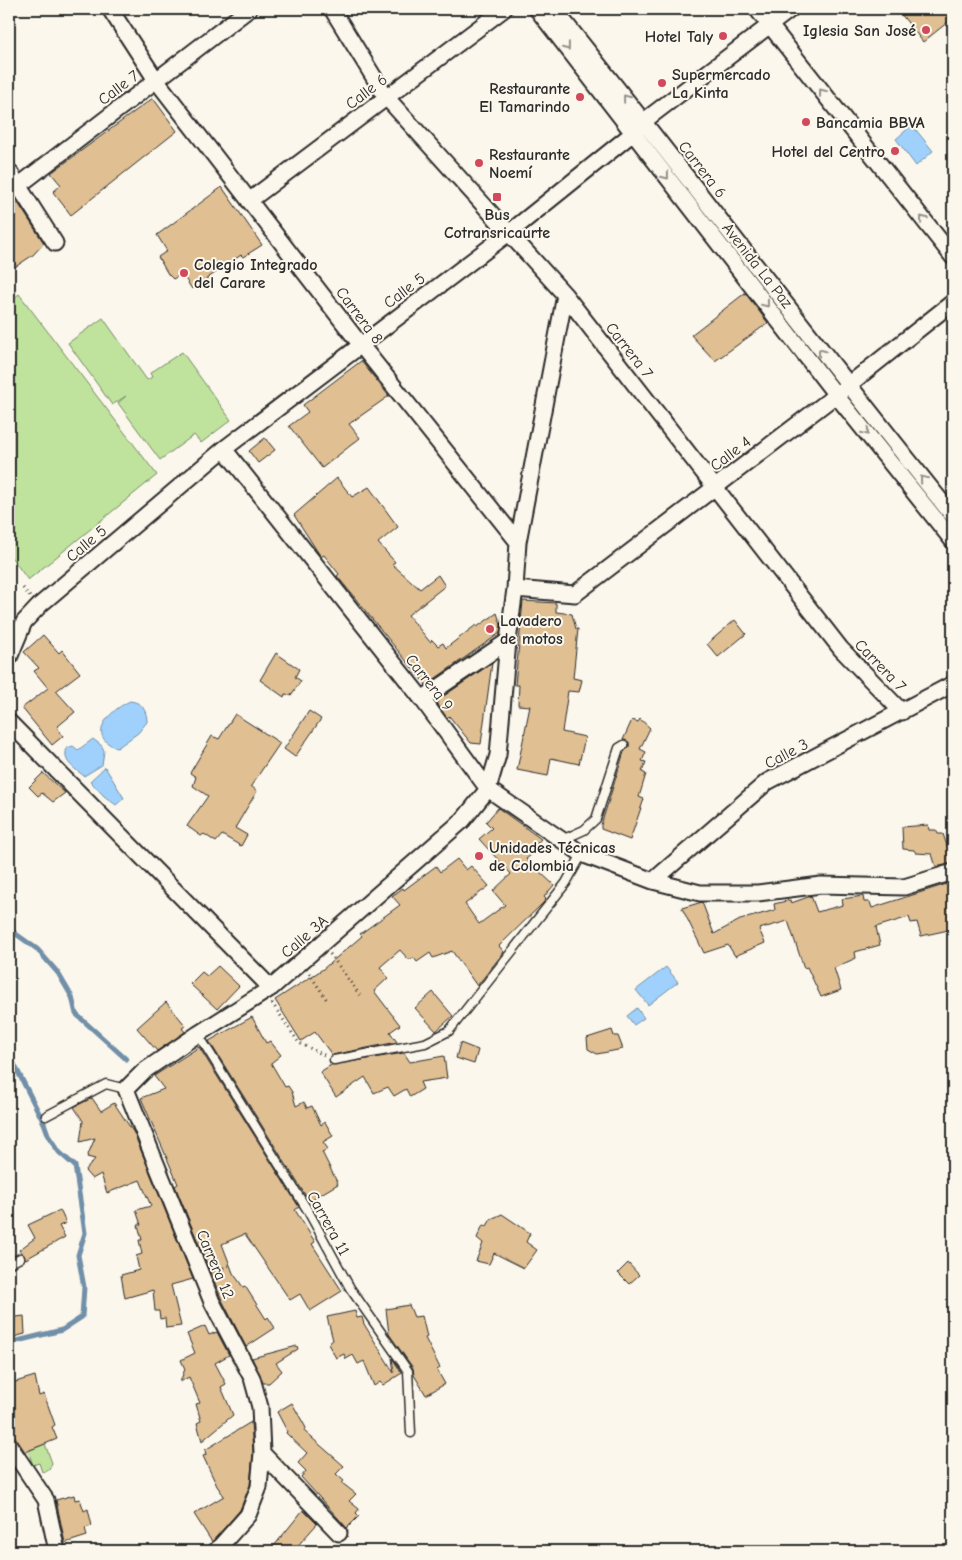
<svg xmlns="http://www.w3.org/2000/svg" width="962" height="1560" viewBox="0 0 962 1560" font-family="'Comic Neue',sans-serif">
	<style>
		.green { fill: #bfe39d; stroke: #758764 }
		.water { fill: #a0d1fc; stroke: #718fa8 }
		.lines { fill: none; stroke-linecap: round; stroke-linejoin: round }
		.stream { stroke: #718fa8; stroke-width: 5 }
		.building { fill: #e0bf93; stroke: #2b2b2b }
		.lane-casing { stroke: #2b2b2b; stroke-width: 11 }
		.street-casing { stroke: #2b2b2b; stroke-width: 19 }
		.path { stroke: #2b2b2b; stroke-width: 3; stroke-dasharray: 1 4; stroke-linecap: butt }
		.lane { stroke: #fbf7ec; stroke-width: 8 }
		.street { stroke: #fbf7ec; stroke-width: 15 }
		.oneway { stroke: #93918c }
		.poi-dot { fill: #d1495b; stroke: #fbf7ec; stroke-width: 2 }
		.labels { text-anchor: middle; stroke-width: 4; stroke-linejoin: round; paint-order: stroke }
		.poi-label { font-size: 16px; font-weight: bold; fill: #2b2b2b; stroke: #fbf7ec; text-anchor: start }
		.street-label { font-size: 16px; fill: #2b2b2b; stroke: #fbf7ec }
	</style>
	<rect width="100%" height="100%" fill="#fbf7ec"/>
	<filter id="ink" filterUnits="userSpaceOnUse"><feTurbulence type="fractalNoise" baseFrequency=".02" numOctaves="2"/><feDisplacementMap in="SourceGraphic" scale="10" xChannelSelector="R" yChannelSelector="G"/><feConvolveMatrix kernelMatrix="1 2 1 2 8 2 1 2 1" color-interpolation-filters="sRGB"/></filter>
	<g filter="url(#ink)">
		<path class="green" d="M19,294l138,181 -129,105 -19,-26v-252z
			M103,318l44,62 5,-3 -2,-4 32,-21 49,68 -30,23 -7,-8 -34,25 -42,-57 8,-7 -14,9 -44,-62z
			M45,1444l7,19 -3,7 -7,2 -3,-9 -6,2 -5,-14z"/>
		<path class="water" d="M912,125l21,26 -17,15 -20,-27z
			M130,701c12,1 17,10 17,21l-9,11 -21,15c-32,-12 -7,-38 13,-47z
			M93,739l9,7 2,5 -2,14 -18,11c-10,-8 -22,-14 -17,-28l6,-2 5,4z
			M105,767l19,31 -8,7 -12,-9 -14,-15z
			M666,967l12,15 -30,23 -12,-15z
			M637,1008l7,10 -10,7 -7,-9z"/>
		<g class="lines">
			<path class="stream" d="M9,929l28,20 21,24 14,24 4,17 50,45
				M9,1054l35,69 5,14 10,15 16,14 10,67 -7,22 6,32 -2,30 -20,13 -53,13"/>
		</g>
		<path class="building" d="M897,9h49l7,9 -30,24z
			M153,98l24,33 -106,84 -18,-23 8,-7 -10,-12z
			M222,187l40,58 -19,12 -2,-2 -49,34 -10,-15 -9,5 -5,-5 -10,-17 9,-6 -10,-16z
			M18,203l26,40 -11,12 -24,16v-61z
			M745,293l23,30 -53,38 -24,-26z
			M361,361l28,35 -40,28 11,14 -38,30 -33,-42 19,-14 -5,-7z
			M265,438l10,12 -17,13 -9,-12z
			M337,478l15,19 17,-10 29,40 -20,16 17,19 -3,2 28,25 18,-14 7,11 -37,29 22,27 2,-2 6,6 5,-3 3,5 30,-23 1,2 20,-14 4,12 -1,8 -74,52 -89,-109 2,-2 -15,-19 -3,2 -27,-42z
			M523,601l33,2v9l16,2 4,15h2l-5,49 9,2 -3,12 -11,-1 -6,41 23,5 -6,27 -28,-6 -3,18 -31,-6 13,-64 -12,-1 1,-20h-4z
			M735,620l11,14 -28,23 -11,-13z
			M43,635l16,18 3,-3 18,23 -24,18 19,21 -18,15 6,9 -11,9 -30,-37 26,-20 -14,-17 5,-3 -15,-16z
			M276,653l23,16 -4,8 6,4 -10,14 -6,-1 -1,3 -24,-17z
			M492,663l-11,81 -10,-1 -22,-27 -2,2 -10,-14 2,-2 -1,-2z
			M309,711l12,8 -26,38 -11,-8z
			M235,714l45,29 -29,43 6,5 -22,37 12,7 -6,11 -19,-11 -6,7 -12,-8 -3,2 -14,-10 21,-30 -15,-10 3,-9 -6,-4 22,-37 7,3z
			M640,719l10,9 -10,21 6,3 -4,9 4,1 -4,10 4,2 -7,23 5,2 -14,41 -29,-11v-4l23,-73 5,-5v-5l-6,-2 9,-20 6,2z
			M43,773l22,20 -12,9 -11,-9 -4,3 -9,-9z
			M498,808l43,31 -10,11v5l-5,4 28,26 -10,12 2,2 -3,4 -44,43 5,6 -27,34 -25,-35 -19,7 -3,-5 -13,9 -3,-4 -6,1 -8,-9 -20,17 8,11 -14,13 26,34 -10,7 7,10 -65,13 -17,-23 -14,9 -26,-41 48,-31 39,-33 -2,-2 40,-29 -8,-9 11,-8 1,2 32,-24 4,6 17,-13 9,11 5,-4 18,20 -24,18 14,20 26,-19 -12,-14 18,-17 -32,-35 13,-11 -6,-6z
			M928,825l1,5h7l2,4h5l10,29 -17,4 -4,-13 -16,-1 -2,-3 -11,-1 -1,-22z
			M953,882v47l-32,7 -4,-14 -6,1 -2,-6 -33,10 4,18 -25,7 1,6 -22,10 7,22 -20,7 -14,-30 -3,1 -16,-47 -29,8 6,14 -30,13 -7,-11 -24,8 -22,-45 20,-6 12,32 26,-14 35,-10 -1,-6 16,-4 1,3 20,-7 6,16 26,-7 -1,-6 21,-3 1,6h6l2,6z
			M218,966l21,20 -22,23 -27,-25 12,-12 5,4z
			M433,992l20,24 -17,15 -21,-23z
			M166,1002l20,24 -4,2 3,4 -28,19 -20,-23z
			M252,1017l14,26 4,-2 11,14 -10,8 14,24 3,-1 4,6 4,14 8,-4 3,6 5,-2 9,19 4,-3 8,14 -10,6 5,7 -6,3 16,32 -29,17 -100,-160z
			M612,1030l2,6h4l5,13 -26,5 -9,-5 -1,-11z
			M460,1043l18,7 -4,14 -18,-6z
			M199,1047l100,160 -4,3 20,32 -3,2 30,47 -32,20 -10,-17 -10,6 -45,-66 -23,10 11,29 10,14 2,-1 21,33 2,-2 7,11 -29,19 -25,-49 -46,-112 3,-2 -37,-86 23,-9 -10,-13z
			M404,1053l6,9 34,-6 3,22 -27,4 3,7 -13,8 -4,-8 -12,7 -6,-9 -14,6 -9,-16 -29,20 -16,-25 11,-7z
			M92,1098l9,13 13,-8 20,30 59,146 -22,6 10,41 -15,2 -1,-10 -5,1 -1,-8h-4l-2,-21 -28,8 -4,-23 18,-5 -3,-14 6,-2 -3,-14h3l-4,-15h3l-5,-15 15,-4 -11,-26 -33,13 -6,-19 -9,5 -7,-8 10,-12 -8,-2 8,-19 -15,4 3,-21 -9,-14z
			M60,1210l6,13 -7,3 6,11 -39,22 -7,-9 16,-12 -7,-13z
			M502,1214l28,19 -4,9 11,8 -13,18 -30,-15 -5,11 -13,-3 7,-18 -6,-5 6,-13 4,1 4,-7z
			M628,1263l11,12 -10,9 -11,-11z
			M409,1305l5,12 8,-1 5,21 -2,1 15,30 -3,2 8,14 -19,11 -12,-20 -1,-7 -24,-34 -3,-25z
			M355,1311l2,7 5,-1 2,7 30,49 -2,-15 10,15 -19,12 -3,-3 -6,4 -10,-25 -6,3 -5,-9 -7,4 -2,-5 -8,4 -8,-14 5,-4 -6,-23z
			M24,1316l1,18 -16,4v-20z
			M205,1326l4,9 8,-3 12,23 -14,8 11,21 -5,3 12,28 -31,26 -5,-18 4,-2 -5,-17 4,-1 -11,-26 -9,5 5,-13 -4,-9 14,-7 -8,-19z
			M297,1346l1,3 -22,14 6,8 -13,12h-6l-11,-25z
			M35,1376l4,20 5,-2 11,31 -3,2 5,12 -32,13 -16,-25v-43z
			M292,1403l14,25 -2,3 40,35 -8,8 8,7 -2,2 14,11 -7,7 10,8 -3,4 3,3 -12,12 -46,-51 5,-6 -8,-8 9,-10 -21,-20 1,-2 -10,-19z
			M251,1422l2,31 -3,32 -10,25 -28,32 -18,-28 30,-18 -7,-10 -14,-30 3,-1 -1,-5z
			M74,1495l1,5 5,-1 4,12 4,-2 4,17 -7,2 2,8 -22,7 -9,-43z
			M303,1510l14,14 -24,27h-23z"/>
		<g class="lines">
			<defs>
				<path id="lane" d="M562,840l22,-10 12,-11 23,-71 5,-3
					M198,1034l110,177 42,77 58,83 3,62
					M334,1060l91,-17 24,-12 117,-148 16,-29
					M46,1116l60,-32 20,5
					M9,1264l11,-6"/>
				<path id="street" d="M110,9l46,71 204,264 158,198
					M332,9l54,88 179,198 276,354 61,63
					M537,9l299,386 117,146
					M554,9c135,168 264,340 399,507
					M757,9l196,248
					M9,171l46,72
					M9,193l240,-184
					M249,201l255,-192
					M224,449l198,250 66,90 94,65 71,27 47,12h58l63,-8 83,2 49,-15
					M515,589l60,5 261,-199 117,-93
					M9,658l15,-36 17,-18 183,-155 286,-217 123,-99 11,-12 147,-112
					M422,699l86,-58
					M9,722l262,266
					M653,881l114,-99 186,-98
					M9,1445l37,55 11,51
					M262,1453l77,80
					M216,1551l32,-36 11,-28 3,-34 -2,-46 -8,-29 -40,-76 -86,-213 18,-18 54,-37 73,-46 192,-168 25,-31 10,-34 10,-114 7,-52 3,-47 47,-247"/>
			</defs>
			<use href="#lane" class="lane-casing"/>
			<use href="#street" class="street-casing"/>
			<path class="path" d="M23,588l7,9
				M330,954l32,44
				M309,973l18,27
				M272,1003l27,40 25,12
				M214,1272l15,-7"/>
			<use href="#lane" class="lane"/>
			<use href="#street" class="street"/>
		</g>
		<defs><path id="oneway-chevron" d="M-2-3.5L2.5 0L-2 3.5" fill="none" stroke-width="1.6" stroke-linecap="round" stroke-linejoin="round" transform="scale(1.25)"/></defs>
		<g class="oneway">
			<use href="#oneway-chevron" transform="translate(567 47) rotate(52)"/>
			<use href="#oneway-chevron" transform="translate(822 92) rotate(-128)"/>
			<use href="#oneway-chevron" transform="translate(626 98) rotate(-129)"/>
			<use href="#oneway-chevron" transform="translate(666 176) rotate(52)"/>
			<use href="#oneway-chevron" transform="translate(923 219) rotate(-128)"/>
			<use href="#oneway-chevron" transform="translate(766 304) rotate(52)"/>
			<use href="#oneway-chevron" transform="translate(821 352) rotate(-128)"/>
			<use href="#oneway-chevron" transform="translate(866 432) rotate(51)"/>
			<use href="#oneway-chevron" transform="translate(923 479) rotate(-129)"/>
		</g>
	</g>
	<g class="poi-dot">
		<circle cx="926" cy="30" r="5"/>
		<circle cx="723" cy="36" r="5"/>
		<circle cx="662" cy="83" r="5"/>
		<circle cx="580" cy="97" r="5"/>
		<circle cx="806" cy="122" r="5"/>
		<circle cx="895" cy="151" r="5"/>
		<circle cx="479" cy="163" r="5"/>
		<rect x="492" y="192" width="10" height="10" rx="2.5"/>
		<circle cx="184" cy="273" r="5"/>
		<circle cx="490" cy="629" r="5"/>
		<circle cx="479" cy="856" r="5"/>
	</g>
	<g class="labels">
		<g class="poi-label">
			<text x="916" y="36" text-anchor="end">Iglesia San José</text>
			<text x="713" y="42" text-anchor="end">Hotel Taly</text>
			<text x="672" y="80">Supermercado<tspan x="672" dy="18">La Kinta</tspan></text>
			<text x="570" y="94" text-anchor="end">Restaurante<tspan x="570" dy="18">El Tamarindo</tspan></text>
			<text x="816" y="128">Bancamia BBVA</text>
			<text x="885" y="157" text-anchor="end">Hotel del Centro</text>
			<text x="489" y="160">Restaurante<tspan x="489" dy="18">Noemí</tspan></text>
			<text x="497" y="220" text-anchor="middle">Bus<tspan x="497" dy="18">Cotransricaurte</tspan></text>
			<text x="194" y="270">Colegio Integrado<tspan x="194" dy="18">del Carare</tspan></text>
			<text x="500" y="626">Lavadero<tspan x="500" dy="18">de motos</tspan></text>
			<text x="489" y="853">Unidades Técnicas<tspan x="489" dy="18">de Colombia</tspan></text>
		</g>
		<g class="street-label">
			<text transform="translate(118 87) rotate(-37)" y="6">Calle 7</text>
			<text transform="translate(366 91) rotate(-37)" y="6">Calle 6</text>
			<text transform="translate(703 169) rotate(52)" y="6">Carrera 6</text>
			<text transform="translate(758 265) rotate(52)" y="6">Avenida La Paz</text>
			<text transform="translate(404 290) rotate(-37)" y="6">Calle 5</text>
			<text transform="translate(360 315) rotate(53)" y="6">Carrera 8</text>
			<text transform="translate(630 350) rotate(52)" y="6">Carrera 7</text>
			<text transform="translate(730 453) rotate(-37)" y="6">Calle 4</text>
			<text transform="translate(86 543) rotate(-40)" y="6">Calle 5</text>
			<text transform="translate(881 665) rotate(46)" y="6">Carrera 7</text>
			<text transform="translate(430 682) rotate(52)" y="6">Carrera 9</text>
			<text transform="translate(786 753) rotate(-28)" y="6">Calle 3</text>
			<text transform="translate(304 936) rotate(-41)" y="6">Calle 3A</text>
			<text transform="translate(329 1223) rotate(61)" y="6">Carrera 11</text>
			<text transform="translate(216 1264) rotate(67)" y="6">Carrera 12</text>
		</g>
	</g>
	<rect width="962" height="1560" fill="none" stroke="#fbf7ec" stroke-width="30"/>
	<rect x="15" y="15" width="932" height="1530" fill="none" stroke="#2b2b2b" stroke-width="2" filter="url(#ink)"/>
</svg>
